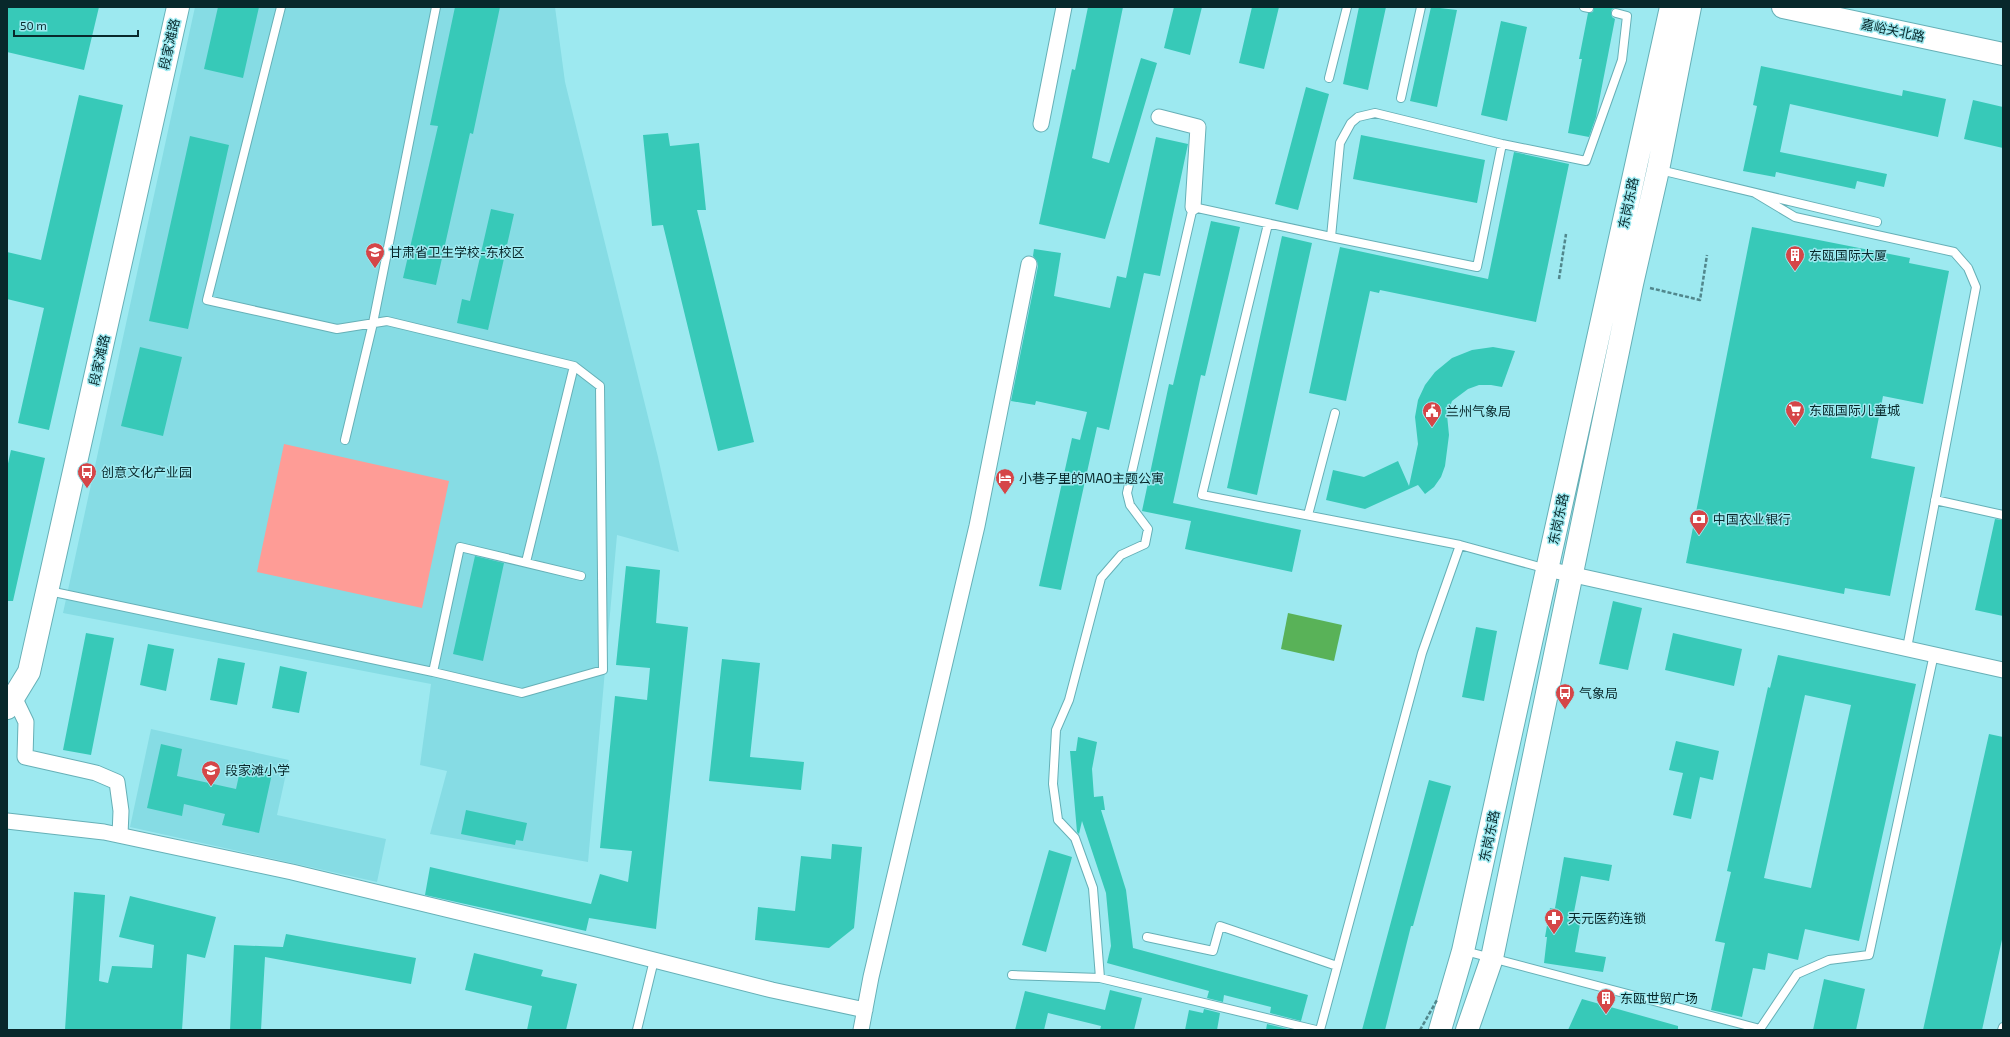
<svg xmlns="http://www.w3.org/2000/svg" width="2010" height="1037" viewBox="0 0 2010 1037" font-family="'Exo 2','Noto Sans SC',sans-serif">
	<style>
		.built { fill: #86dce4 }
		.green { fill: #fe9c96 }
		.water { fill: #59b258 }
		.building { fill: #37c9b8; fill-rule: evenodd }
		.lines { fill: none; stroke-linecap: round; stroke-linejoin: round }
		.lane-casing { stroke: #66b0b7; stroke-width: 10 }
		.street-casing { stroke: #66b0b7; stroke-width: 17 }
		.secondary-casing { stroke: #66b0b7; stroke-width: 24 }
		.primary-casing { stroke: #66b0b7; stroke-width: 24 }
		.path { stroke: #51878c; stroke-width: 2.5; stroke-dasharray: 4 2; stroke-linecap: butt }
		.lane { stroke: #fff; stroke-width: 8 }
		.street { stroke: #fff; stroke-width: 15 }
		.secondary { stroke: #fff; stroke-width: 22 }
		.primary { stroke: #fff; stroke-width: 22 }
		.path-bridge { stroke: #51878c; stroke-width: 2.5; stroke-dasharray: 4 2; stroke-linecap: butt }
		.labels { text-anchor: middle; stroke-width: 3; stroke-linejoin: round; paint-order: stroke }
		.street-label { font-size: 13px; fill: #08282b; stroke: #9de9f0 }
		.poi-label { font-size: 13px; fill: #08282b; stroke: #9de9f0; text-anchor: start }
	</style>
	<rect width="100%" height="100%" fill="#9de9f0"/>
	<path class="built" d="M195,7h360l10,75 93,375 21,95 -62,-17 -29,327 -158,-28 17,-63 -27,-6 11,-81 -368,-71z
		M151,729l138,31 -12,55 109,24 -9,43 -247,-55z"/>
	<path class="green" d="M284,444l165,37 -27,127 -165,-36z"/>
	<path class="water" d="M1288,613l54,12 -8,36 -53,-12z"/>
	<path class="building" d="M7,7h92l-15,63 -77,-18z
		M218,7h41l-16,71 -39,-9z
		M455,7h45l-27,127 -3,-1 -34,152 -33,-7 35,-152 -8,-1z
		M1088,7h35l-31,151 17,5 32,-105 16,5 -52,176 -66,-15 33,-155 3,1z
		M1174,7h28l-12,48 -26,-7z
		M1252,7h27l-15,62 -25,-6z
		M1359,7h27l-18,83 -25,-6z
		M1431,7l26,3 -20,97 -27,-6z
		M1594,7h24l-6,2 -1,3 1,5 3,2 -19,98 -7,20 -21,-4 14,-74h-3l9,-46 5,-1z
		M1501,21l26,6 -20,94 -26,-6z
		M1761,66l141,30 1,-6 43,9 -8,38 -148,-33 -10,48 107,22 -3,13 -27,-6 -2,8 -79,-17 -1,5 -32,-6 14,-65 -4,-1z
		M1306,87l23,7 -31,116 -23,-6z
		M79,95l44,10 -74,325 -31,-7 26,-115 -37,-9v-47l34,8z
		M1973,100l30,7v41l-39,-9z
		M668,133l2,13 29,-3 7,67h-9l57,232 -36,9 -55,-226 -11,1 -9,-91z
		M1361,135l124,25 -8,43 -124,-24z
		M190,136l39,9 -41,184 -39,-8z
		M1156,137l32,7 -28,132 -16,-3 -35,157 -12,-3 -36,163 -22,-4 33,-148 8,2 7,-28 -51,-11 -1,4 -24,-4 27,-135 -1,-5 -4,-5 1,-7 27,4 -7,43 56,12 7,-32 9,2z
		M1514,152l55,12 -33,158 -156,-32 -1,3 -9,-2 -24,110 -37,-8 31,-146 148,32z
		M491,209l23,5 -26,116 -31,-7 5,-24 8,2z
		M1211,221l29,6 -35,149 -4,-1 -28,128 128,27 -9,42 -107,-23 6,-28 -49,-10 27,-127 4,1z
		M1752,227l158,31 -1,5 40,8 -26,133 -40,-8 -12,62 44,9 -25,129 -45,-8 -1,6 -158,-31z
		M1282,236l30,7 -55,252 -30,-7z
		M140,347l42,10 -19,79 -42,-10z
		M1493,347l22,4 -13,36 -11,-2h-12l-11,4 -16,12 -5,14 2,20 -4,31 -4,11 -7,10 -9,7 -7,-9 -53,24 -39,-9 7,-30 31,7 34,-16 11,25 9,-42 -3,-27 3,-17 7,-15 10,-13 17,-14 20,-8z
		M11,450l34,8 -32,143h-6v-133z
		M1995,519l8,1v96l-28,-6z
		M475,556l29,7 -21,98 -30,-7z
		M626,566l34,4 -4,53 32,4 -32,302 -67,-11 -3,13 -161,-36 5,-28 161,37 9,-30 28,8 4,-31 -32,-3 15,-152 32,4 3,-32 -34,-3z
		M1613,601l29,7 -14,62 -29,-6z
		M1476,627l21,4 -13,70 -22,-4z
		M86,633l28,5 -23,117 -28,-5z
		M1673,633l69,16 -8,37 -69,-16z
		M148,644l26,5 -8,42 -26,-6z
		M1778,655l138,29 -57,257 -54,-12 -7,31 -30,-7 -3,17 -12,-2 -11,49 -31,-7 14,-67 -10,-2 16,-69 -4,-1 41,-184 2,1zM1805,695l46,10 -40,183 -47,-10z
		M218,658l27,5 -8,42 -27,-5z
		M722,659l38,4 -10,94 54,5 -3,28 -92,-9z
		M280,666l27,6 -8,41 -27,-5z
		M1989,734l14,3v198l-21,95h-59z
		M1078,737l19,5 -5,27 2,28 9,-1 2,14h-4l25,80 7,58 175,47 -7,26 -31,-8 1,-6 -47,-12 -1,7 -16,-4 2,-7 -102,-28 4,-17 -5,-53 -24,-72 -3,13 -2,-2 -7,-81h6z
		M1676,741l43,10 -6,29 -13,-3 -9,42 -18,-4 10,-42 -14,-3z
		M161,744l21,5 -5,27 59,13 6,-27 31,7 -14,64 -37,-8 3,-11 -41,-10 -2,12 -35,-8z
		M1429,780l22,6 -38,140h-2l-26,104h-23z
		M466,810l61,13 -4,18 -7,-1 -1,5 -54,-11z
		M832,844l30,3 -8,81 -25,20 -74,-8 3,-33 37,4 6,-55 30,3z
		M1049,850l23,7 -26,95 -24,-7z
		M1564,857l48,8 -3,16 -28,-5 -7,36 8,1 -7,39 31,5 -3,15 -59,-9 3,-26h-2l5,-29h5z
		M74,892l31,3 -6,86 9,2 4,-17 40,2 2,-23 -35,-8 11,-41 86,21 -11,41 -18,-4 -5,76h-117z
		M286,934l130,24 -5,26 -146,-27 -4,73h-31l4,-85 49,2z
		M474,953l69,17 -2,6 36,8 -11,46h-39l5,-24 -67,-16z
		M1824,979l41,10 -9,41h-43z
		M1110,990l32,8 -8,32h-34l1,-4 -53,-13 -4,17h-29l10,-39 80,19z
		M1582,999l96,27v4h-110z
		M1204,1009l16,4 -3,17h-32l4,-20 14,3z
		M1267,1024l25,6h-26z"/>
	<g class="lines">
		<defs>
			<path id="lane" d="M1584,7l5,1
				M1329,78l18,-71
				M1401,98l20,-91
				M1660,170l217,52
				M1755,193l40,24 159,35 14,16 8,19 -69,361
				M1268,224l-66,271 258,50 87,24
				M1331,237l146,30 25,-123
				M345,440l28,-117 63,-316
				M1935,500l68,15
				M1308,515l27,-102
				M526,562l48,-196
				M49,591l384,81 89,21 81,-23 -3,-284 -26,-20 -187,-45 -50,8 -130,-29 74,-293
				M433,672l27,-125 121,29
				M1147,937l66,14 7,-25 117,40
				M1465,951l295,78 37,-55 32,-14 40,-5 65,-301
				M1012,975l88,3 216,52
				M1100,978l-7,-90 -18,-50 -17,-18 -5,-36 3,-54 13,-30 32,-122 20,-23 24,-11 3,-15 -18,-24 -3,-12 66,-286 138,30 9,-94 11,-20 7,-6 17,-4 127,31 84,17 36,-101 5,-44 -11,-3
				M637,1030l17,-70
				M1320,1030l102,-377 38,-108
				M2002,1030l1,-3"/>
			<path id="street" d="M1159,117l39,10 -5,80
				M1041,124l23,-117
				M1547,569l456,101
				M14,697l12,25 -1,35 71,16 21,9 4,29 -1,24
				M7,821l97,11 188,40 307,74 173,44 93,20
				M861,1030l10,-53 106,-451 52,-262"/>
			<path id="secondary" d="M1783,7l220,47
				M7,708l22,-36 149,-665"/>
			<path id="primary" d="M1440,1030l23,-79 208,-944
				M1467,1030l25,-72 140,-674 26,-114 32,-163"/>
		</defs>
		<use href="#lane" class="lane-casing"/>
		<use href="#street" class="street-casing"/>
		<use href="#secondary" class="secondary-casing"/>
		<use href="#primary" class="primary-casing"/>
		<path class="path" d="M1559,279l7,-45
			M1650,288l50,12 7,-45"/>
		<use href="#lane" class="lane"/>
		<use href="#street" class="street"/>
		<use href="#secondary" class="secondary"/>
		<use href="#primary" class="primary"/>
		<path class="path-bridge" d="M1420,1030l17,-30"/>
	</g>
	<defs>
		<symbol id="university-pin" viewBox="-11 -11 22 30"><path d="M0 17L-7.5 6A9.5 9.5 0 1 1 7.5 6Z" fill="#d54648" stroke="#9de9f0"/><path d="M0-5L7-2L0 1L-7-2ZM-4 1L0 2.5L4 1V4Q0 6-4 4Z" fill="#fff"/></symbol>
		<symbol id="building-pin" viewBox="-11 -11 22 30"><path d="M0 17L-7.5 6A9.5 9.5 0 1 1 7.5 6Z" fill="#d54648" stroke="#9de9f0"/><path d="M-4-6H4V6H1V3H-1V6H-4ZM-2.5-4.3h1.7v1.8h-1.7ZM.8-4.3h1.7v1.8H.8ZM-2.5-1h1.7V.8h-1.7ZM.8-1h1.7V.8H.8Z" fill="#fff"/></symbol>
		<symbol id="supermarket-pin" viewBox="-11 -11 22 30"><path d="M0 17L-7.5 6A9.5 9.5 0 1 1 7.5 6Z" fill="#d54648" stroke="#9de9f0"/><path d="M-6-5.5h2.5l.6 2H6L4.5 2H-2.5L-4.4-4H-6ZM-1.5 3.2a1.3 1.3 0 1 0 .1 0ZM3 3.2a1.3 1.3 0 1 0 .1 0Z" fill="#fff"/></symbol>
		<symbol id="civic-pin" viewBox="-11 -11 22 30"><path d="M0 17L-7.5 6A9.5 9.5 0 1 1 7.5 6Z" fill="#d54648" stroke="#9de9f0"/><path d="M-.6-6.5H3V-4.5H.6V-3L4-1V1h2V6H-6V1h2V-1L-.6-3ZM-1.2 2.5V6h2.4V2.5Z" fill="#fff"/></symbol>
		<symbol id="bus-pin" viewBox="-11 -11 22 30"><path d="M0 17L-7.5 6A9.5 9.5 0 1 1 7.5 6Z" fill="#d54648" stroke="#9de9f0"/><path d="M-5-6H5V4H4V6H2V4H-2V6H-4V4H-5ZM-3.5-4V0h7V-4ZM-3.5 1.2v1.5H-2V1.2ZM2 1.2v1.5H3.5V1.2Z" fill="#fff"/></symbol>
		<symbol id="hotel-pin" viewBox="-11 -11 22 30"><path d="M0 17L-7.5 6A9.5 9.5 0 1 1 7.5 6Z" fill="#d54648" stroke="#9de9f0"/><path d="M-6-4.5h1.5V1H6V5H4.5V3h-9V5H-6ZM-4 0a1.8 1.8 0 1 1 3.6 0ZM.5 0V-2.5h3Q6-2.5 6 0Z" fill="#fff"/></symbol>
		<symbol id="bank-pin" viewBox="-11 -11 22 30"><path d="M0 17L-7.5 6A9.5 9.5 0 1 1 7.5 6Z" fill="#d54648" stroke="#9de9f0"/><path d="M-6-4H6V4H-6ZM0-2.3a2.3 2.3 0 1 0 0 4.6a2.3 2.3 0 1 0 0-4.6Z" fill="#fff"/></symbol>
		<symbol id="school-pin" viewBox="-11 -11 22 30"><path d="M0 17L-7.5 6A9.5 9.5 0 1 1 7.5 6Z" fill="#d54648" stroke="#9de9f0"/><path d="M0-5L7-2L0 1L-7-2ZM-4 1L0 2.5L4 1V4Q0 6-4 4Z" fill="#fff"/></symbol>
		<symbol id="pharmacy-pin" viewBox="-11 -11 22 30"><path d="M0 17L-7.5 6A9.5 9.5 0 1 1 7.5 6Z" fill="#d54648" stroke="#9de9f0"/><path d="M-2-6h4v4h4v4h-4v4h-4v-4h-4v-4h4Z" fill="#fff"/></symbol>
	</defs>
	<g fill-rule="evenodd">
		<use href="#university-pin" x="364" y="241" width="22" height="30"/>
		<use href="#building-pin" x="1784" y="244" width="22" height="30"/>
		<use href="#supermarket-pin" x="1784" y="399" width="22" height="30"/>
		<use href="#civic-pin" x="1421" y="400" width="22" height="30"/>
		<use href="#bus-pin" x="76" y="461" width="22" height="30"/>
		<use href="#hotel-pin" x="994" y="467" width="22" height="30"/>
		<use href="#bank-pin" x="1688" y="508" width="22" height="30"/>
		<use href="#bus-pin" x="1554" y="682" width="22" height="30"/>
		<use href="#school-pin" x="200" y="759" width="22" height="30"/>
		<use href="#pharmacy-pin" x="1543" y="907" width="22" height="30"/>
		<use href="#building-pin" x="1595" y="987" width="22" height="30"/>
	</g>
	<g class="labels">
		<g class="street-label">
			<text transform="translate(1893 30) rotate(12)" y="5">嘉峪关北路</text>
			<text transform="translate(169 44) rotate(-77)" y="5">段家滩路</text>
			<text transform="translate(1628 203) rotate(-78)" y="5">东岗东路</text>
			<text transform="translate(99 360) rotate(-77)" y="5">段家滩路</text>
			<text transform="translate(1558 519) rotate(-78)" y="5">东岗东路</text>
			<text transform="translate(1489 836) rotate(-78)" y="5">东岗东路</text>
		</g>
		<g class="poi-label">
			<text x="389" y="257">甘肃省卫生学校-东校区</text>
			<text x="1809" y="260">东瓯国际大厦</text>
			<text x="1809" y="415">东瓯国际儿童城</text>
			<text x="1446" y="416">兰州气象局</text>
			<text x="101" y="477">创意文化产业园</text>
			<text x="1019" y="483">小巷子里的MAO主题公寓</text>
			<text x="1713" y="524">中国农业银行</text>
			<text x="1579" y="698">气象局</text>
			<text x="225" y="775">段家滩小学</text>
			<text x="1568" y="923">天元医药连锁</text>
			<text x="1620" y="1003">东瓯世贸广场</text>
		</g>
	</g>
	<rect width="2010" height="1037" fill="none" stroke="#08282b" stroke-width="16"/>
	<path d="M14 30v6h124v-6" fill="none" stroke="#08282b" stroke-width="2"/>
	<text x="20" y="30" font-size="12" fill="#08282b" stroke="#9de9f0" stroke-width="3" paint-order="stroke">50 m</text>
</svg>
